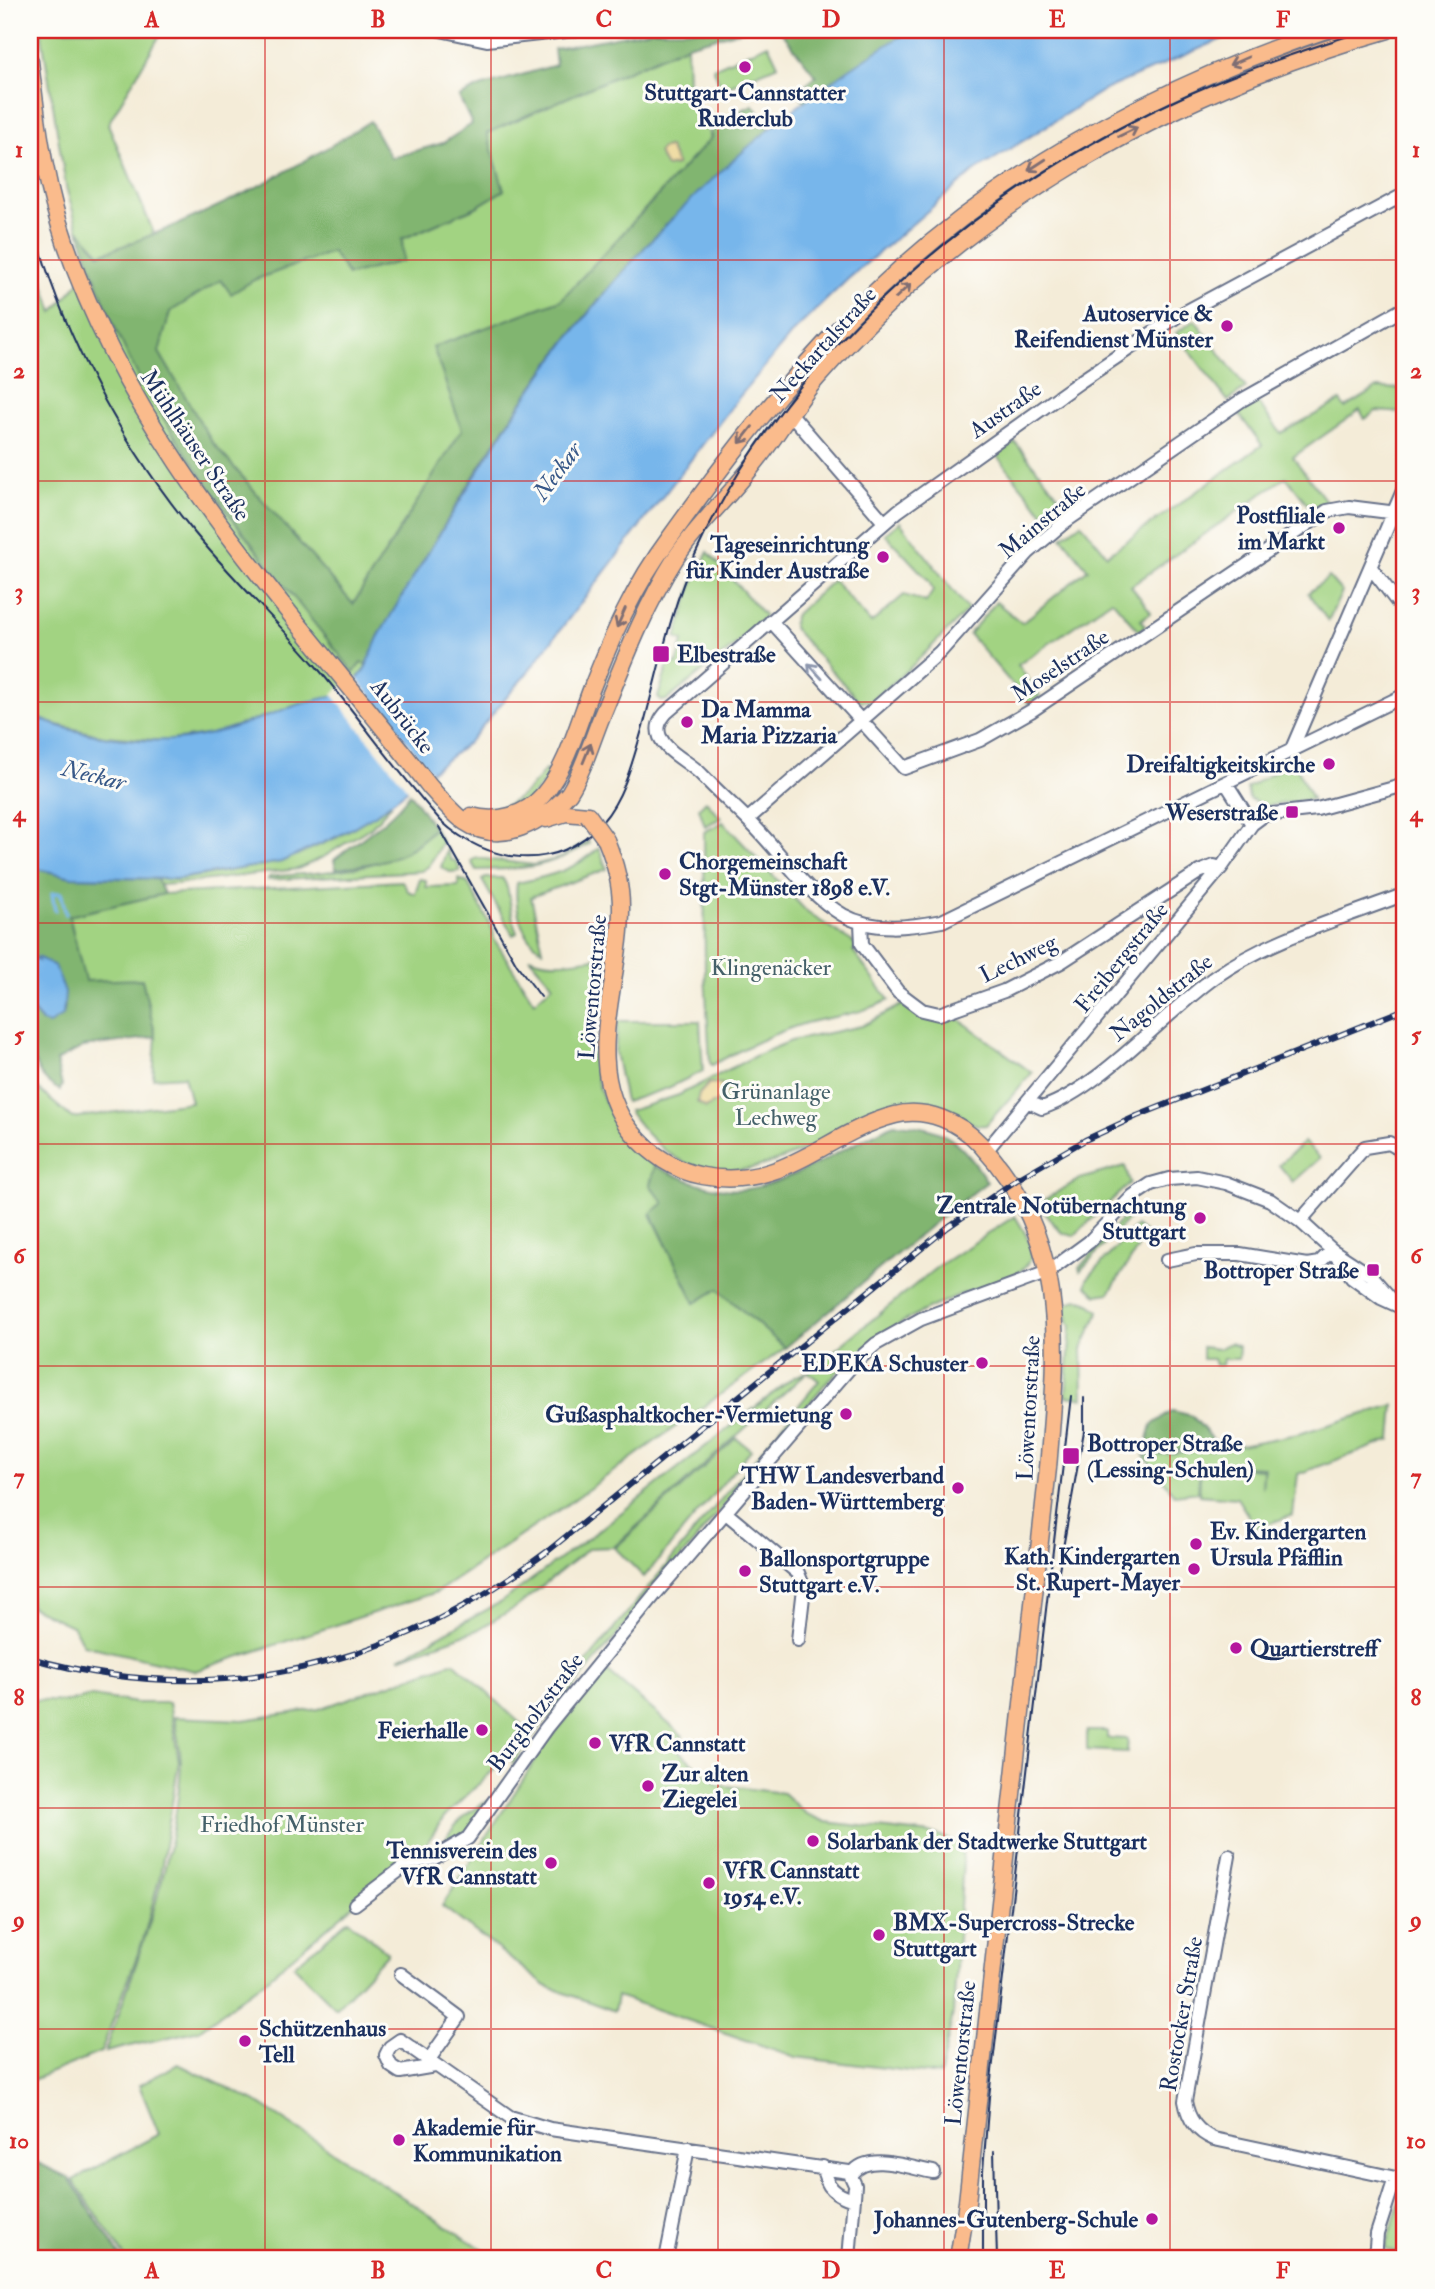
<svg xmlns="http://www.w3.org/2000/svg" width="1435" height="2289" viewBox="0 0 1435 2289" font-family="'IM FELL Double Pica',serif">
	<style>
		.green { fill: #a2d382; stroke: #5e8170; stroke-width: 2 }
		.forest { fill: #81b570; stroke: #4e7267; stroke-width: 2 }
		.sand { fill: #eeda9e; stroke: #84847e; stroke-width: 2 }
		.water { fill: #77b6eb; stroke: #4972a4; stroke-width: 2 }
		.pier { fill: #f4ecd8 }
		.lines { fill: none; stroke-linecap: round; stroke-linejoin: round }
		.stream { stroke: #77b6eb; stroke-width: 3.5 }
		.minor-casing { stroke: #677189; stroke-width: 16 }
		.major-casing { stroke: #677189; stroke-width: 19 }
		.minor { stroke: #fff; stroke-width: 12 }
		.major { stroke: #fabb8c; stroke-width: 16 }
		.tram { stroke: #1b2f5e; stroke-width: 2 }
		.rail-casing { stroke: #1b2f5e; stroke-width: 6 }
		.rail { stroke: #fdfcf7; stroke-width: 3.5; stroke-dasharray: 10; stroke-linecap: butt }
		.major-bridge-casing { stroke: #677189; stroke-width: 19; stroke-linecap: butt }
		.major-bridge { stroke: #fabb8c; stroke-width: 16 }
		.oneway { stroke: #7f6e73 }
		.oneway2 { stroke: #8d97ae }
		.grid { fill: none; stroke: #d62828; stroke-width: 2; stroke-opacity: 0.55 }
		.poi-dot { fill: #b5179e; stroke: #fdfcf7; stroke-width: 2.5 }
		.labels { text-anchor: middle; stroke-width: 6; stroke-linejoin: round; paint-order: stroke }
		.poi-label { font-size: 23px; font-weight: bold; fill: #1b2f5e; stroke: #fdfcf7; text-anchor: end }
		.street-label { font-size: 23px; fill: #1b2f5e; stroke: #fdfcf7 }
		.park-label { font-size: 23px; fill: #446069; stroke: #fdfcf7 }
		.water-label { font-size: 24px; font-style: italic; fill: #375888; stroke: #fdfcf7 }
		.neatline { fill: none; stroke: #d62828; stroke-width: 2.5 }
		.grid-label { font-size: 23px; text-anchor: middle; font-weight: bold; fill: #d62828 }
	</style>
	<rect width="100%" height="100%" fill="#fdfcf7"/>
	<filter id="ink" filterUnits="userSpaceOnUse"><feTurbulence type="fractalNoise" baseFrequency=".0143" numOctaves="2"/><feDisplacementMap in="SourceGraphic" scale="14" xChannelSelector="R" yChannelSelector="G"/><feConvolveMatrix kernelMatrix="1 2 1 2 8 2 1 2 1" color-interpolation-filters="sRGB"/></filter>
	<filter id="wash" filterUnits="userSpaceOnUse"><feTurbulence type="fractalNoise" baseFrequency=".00686" numOctaves="4" result="noise"/><feDisplacementMap in="SourceGraphic" scale="28" xChannelSelector="R" yChannelSelector="G"/><feGaussianBlur stdDeviation="1.57" result="paint"/><feColorMatrix in="noise" values="0 0 0 0 0 0 0 0 0 0 0 0 0 0 0 0 0 1.4 0 .05"/><feComposite in="paint" operator="in"/></filter>
	<g filter="url(#wash)">
		<rect width="100%" height="100%" fill="#f4ecd8"/>
		<path class="green" d="M41,30h122l-55,94 47,112 -55,18 -22,-25 -12,-42z
			M768,44l10,21 -56,24 -9,-21z
			M687,45l1,43 23,50 -150,162 -127,47 178,-57 -252,386 -34,25 -21,2 -93,31 -46,7 -62,-5 -59,-14 -15,-8v-473l23,71 47,-53 233,-7 15,23 55,-14 -1,-22 74,-32 28,-17 -18,-57z
			M1195,320l51,68 -18,13 -52,-68z
			M1377,388l28,1v24l-29,-2 -11,8 -5,-9 -67,47 33,44 -14,9 -26,-33 -155,109 20,26 -10,8 4,6 -6,5 -27,-31 -94,65 22,31 -11,8 -60,-70 27,-32 26,21 66,-54 -26,-32 19,-14 26,32 155,-110 -24,-32 18,-12 25,32 59,-32 5,7z
			M1015,442l55,68 -19,13 -54,-67z
			M717,476l3,2c-23,43 -56,79 -79,122 -26,48 -43,101 -62,151l-4,-2 60,-148 31,-51z
			M900,522l68,88 -59,59 -38,32h-12l-66,-73 1,-12 39,-36 38,43 33,-28 22,7 7,-11 -4,-10 -44,-47z
			M708,552l57,64 -32,31 -66,53 -6,1 -3,-4 11,-35 8,2 6,-23 -7,-3 17,-55z
			M1329,577l13,15 -14,29 -20,-28z
			M1293,761l19,38 -46,7 -17,-7 -2,-11z
			M545,770l7,3c-24,27 -33,42 -72,39 31,-4 47,-18 65,-42z
			M706,801l15,17 -16,8 -6,-18z
			M392,804l-21,23 -46,29 -27,13 -122,15 -42,2 -64,-3 -40,-16 146,13 105,-18 57,-25z
			M723,822l85,91 51,33 -6,5 36,49c-30,15 -51,15 -83,23 -33,10 -64,26 -94,42l-2,-2 -5,-89 -1,-142z
			M434,828l8,14 -13,24 -8,5 -153,9 1,-3c56,-6 125,-4 165,-49z
			M588,841l1,3c-44,25 -63,25 -113,26l-5,-9 5,-3 58,7 27,-7z
			M599,848l8,21 -76,28 12,53c-22,-12 -29,-44 -26,-67 30,-6 59,-13 82,-35z
			M447,849l4,11 5,1 4,10 -10,1 -9,-5z
			M486,878h16c9,9 8,40 15,55l-4,2 -31,-55z
			M420,879l6,1v7l32,-1v-7l10,4 25,47 1,9 40,63 19,-17 -24,-28c24,10 48,3 74,0l-9,64 -1,36 6,32 26,53 30,24 -5,19 15,18 -14,11 44,89 23,-14 67,59 -213,153 -135,91 -242,79 -112,-26 -9,-18 -44,-21v-530l8,13 34,29 119,-16 -7,-26 -31,2 3,-41 -71,-55 -16,-67 95,-21 238,-13 6,10 7,3z
			M904,1004l32,17 23,-2 73,54 -46,52c-15,2 -20,-7 -33,-14 -15,-7 -35,-10 -52,-7 -20,4 -39,18 -58,27 -84,42 -150,72 -214,-20l50,-16 78,-40 34,-14 71,-15z
			M618,1021h82l3,50 -35,17 -43,14 -10,-50z
			M1304,1142l16,16 -27,24 -14,-17z
			M1125,1166l5,17 -56,53 -12,-3 -25,-29 43,-25z
			M1015,1216c8,14 24,33 12,49 -14,16 -44,21 -63,28 -24,10 -51,22 -73,36 -24,15 -45,35 -66,55l-297,358 -15,23 -1,-10 10,-15 297,-359 -11,-9 129,-105z
			M1123,1217l6,1 -49,53 -1,-3z
			M1136,1226l8,6 -8,19 -27,42 -12,2 -11,-9 1,-7z
			M1077,1299l10,3 12,9 -17,38 1,49 -17,-2 5,-72 -3,-1 -2,-19z
			M1230,1343l9,4 -1,12h-15l-1,6h-7l-2,-6h-11v-12l16,2z
			M807,1372l-193,175 -25,1 -71,58 -41,24 -78,28 102,-56 93,-68 200,-157z
			M1394,1405l-3,35 -93,34 -5,41 -37,13 -19,-30 -38,-3 2,-30 62,4 -1,20 2,-22 -64,-3 -2,28 -23,3 -31,-39 81,-8 73,-14z
			M736,1438l15,12 -107,127 -29,-29z
			M454,1662l69,64 -22,37 -57,54 -17,26 -164,139 -64,48 -94,22c33,-92 70,-188 76,-287 0,-16 -5,-33 -7,-48l69,3 76,-11z
			M607,1671l76,65 -8,12 43,37 65,8 23,21 19,8 114,13 22,10 2,16 -10,153 -13,61 -144,-18 -179,-61 -3,15 -68,-25 -104,-80 105,-164z
			M92,1696l44,7h33l10,58 -19,115 -17,64 -42,112 -71,29v-381l36,2z
			M1087,1731h20v7l21,1 -1,13 -40,-2z
			M490,1800l-23,36 -28,14c13,-24 26,-38 51,-50z
			M348,1920l40,33 -52,55 -42,-42z
			M178,2064l77,37 242,158h-371l-53,-79 86,-46 -20,-49z
			M1401,2197l4,1v57l-20,-6z"/>
		<path class="forest" d="M651,30h93l-57,15 -200,88 17,57 -28,17 -74,32 1,22 -55,14 -16,-23 -78,28 -23,14 -10,-14 -51,32 -11,40 53,90 141,162 109,-174 -29,-83 128,-47 150,-162v-14l42,-19 18,25c-86,69 -161,149 -226,239 -61,84 -112,177 -166,266l-11,30 -7,-2 -7,10c-72,-90 -146,-179 -205,-278 -31,-52 -51,-109 -71,-166l22,25c94,-32 187,-79 270,-133l21,37 52,-15 29,-19 -13,-27 21,-10 76,-22 -2,-16z
			M780,30h130l-105,72 -8,-11 19,-15z
			M410,793l24,35c-29,34 -56,34 -98,41l-2,-9c26,-22 56,-38 76,-67z
			M30,867l42,10 85,2 7,15 -95,22 16,65 57,-2 14,58 -73,10 -27,14 6,25 -2,4c-33,-15 -30,-52 -30,-82l12,14 7,1 14,-8 2,-9 -27,-45 -4,-3 -4,3z
			M894,1124c49,1 69,18 93,58l-52,40 -150,126 -67,-59 -23,14 -44,-90 13,-10 -14,-18 5,-19c28,13 61,27 92,23 50,-7 101,-45 147,-65z
			M1173,1411l19,5 27,30 -75,7 8,-28z
			M32,2160l37,18 53,81h-92z"/>
		<path class="sand" d="M669,147l8,18 -11,2 -8,-14 4,-5z
			M709,1083l13,1 6,11 -22,13 -9,-6 2,-8z"/>
		<path class="water" d="M912,30h331l-139,60 -132,83 -124,106 -54,52 -54,65 -213,277 -59,70 -92,71 -38,22 -57,26 -105,17 -104,-2 -42,-10v-153c49,25 131,34 184,19 27,-7 54,-18 80,-27 29,-10 41,-4 65,-29 11,-11 13,-30 21,-43 33,-58 69,-115 104,-172 105,-172 252,-331 428,-432z
			M37,957l18,9 10,27 -2,22 -14,9 -7,-2 -12,-14v-47l4,-3 4,3z"/>
		<path class="pier" d="M355,676l77,97 -23,18 -77,-97z"/>
		<g class="lines">
			<path class="stream" d="M55,910l-3,-17h9l5,21"/>
		</g>
	</g>
	<g filter="url(#ink)">
		<g class="lines">
			<defs>
				<path id="minor" d="M440,30l47,10 88,-10
					M1405,194l-229,123 -95,64 -183,130 -232,202c-6,7 -10,14 -6,24 8,17 30,25 43,39 15,16 31,30 46,45 31,30 56,72 94,94 31,17 67,12 99,6l463,-226
					M790,413l94,109
					M1372,569l33,43
					M771,621l133,147 76,-28 51,-29 296,-200 22,-4 56,7
					M1291,751l114,-265
					M1226,783l26,41
					M748,819l192,-167 88,-99 38,-32 176,-121 163,-92
					M861,923l1,21 36,48 24,18 17,4 65,-23 57,-29 138,-90 15,-6 7,2
					M1029,1102l13,6c59,-20 121,-94 173,-131 56,-39 128,-59 190,-83
					M986,1151l235,-283 31,-44 12,-9 53,-6 88,-24
					M1300,1221l65,-74 24,-4 16,9
					M1334,1253l18,24 29,21 24,11
					M1167,1260l29,-6h44l67,11 12,-2 13,-13
					M726,1513l72,60 6,15 -6,52
					M1229,1856l-44,245c3,18 12,31 29,38l191,41
					M355,1904l54,-41 25,-5 34,-20 78,-110 110,-135 197,-229 23,-20 45,-25 127,-47 41,-30 44,-46 18,-12 18,-5 28,-2 29,6 44,17 30,21 32,29 38,25 24,27
					M401,1974l58,43 -31,44
					M435,2066l-35,6 -9,-6 -5,-11 4,-8 10,-7 110,77 40,12 299,43 6,13 -6,74
					M823,2167c3,20 12,28 31,33
					M852,2174c16,-23 57,-6 81,-2
					M666,2259l22,-111
					M1375,2259l2,-25 18,-56"/>
				<path id="major" d="M30,61c6,54 13,110 29,162 68,221 232,385 371,564 10,11 23,27 35,35 37,25 79,-1 104,-29 14,-22 22,-50 32,-75 22,-54 43,-110 74,-159 23,-35 54,-62 79,-95 22,-27 39,-58 62,-85 151,-173 354,-287 572,-349
					M471,816c26,7 54,0 72,-21 24,-28 35,-71 48,-105 21,-54 43,-104 78,-151 56,-78 114,-154 181,-222 132,-136 298,-227 476,-287
					M546,819l20,-6 22,2
					M606,840c9,22 15,43 15,67 1,73 -42,161 11,225 18,22 43,39 71,44 82,15 122,-43 192,-61 31,-8 65,7 86,30 89,96 77,203 67,323l-81,734 -9,57"/>
			</defs>
			<use href="#minor" class="minor-casing"/>
			<use href="#major" class="major-casing"/>
			<use href="#minor" class="minor"/>
			<use href="#major" class="major"/>
			<path class="tram" d="M30,189l8,34
				M30,213c30,118 87,224 163,318 38,46 82,88 121,133 44,51 82,107 127,157 46,43 116,53 161,1 23,-26 32,-66 42,-99 15,-55 27,-115 51,-168 92,-204 291,-371 494,-461 58,-25 117,-45 178,-64
				M439,827l78,138 24,32
				M1057,1581l27,-150v-33
				M994,2151l3,108
				M983,2259v-88l6,-74 82,-701"/>
			<defs>
				<path id="rail" d="M30,1658c189,53 363,9 518,-107l400,-324 73,-50 64,-37 52,-24 268,-107"/>
			</defs>
			<use href="#rail" class="rail-casing"/>
			<use href="#rail" class="rail"/>
			<defs>
				<path id="major-bridge" d="M588,815l18,25"/>
			</defs>
			<use href="#major-bridge" class="major-bridge-casing"/>
			<use href="#major-bridge" class="major-bridge"/>
		</g>
		<defs><path id="oneway-shaft" d="M-6 0H5M1.5-3L5.5 0L1.5 3" fill="none" stroke-width="1.6" stroke-linecap="round" stroke-linejoin="round" transform="scale(1.75)"/></defs>
		<g class="oneway">
			<use href="#oneway-shaft" transform="translate(1239 61) rotate(157)"/>
			<use href="#oneway-shaft" transform="translate(1128 132) rotate(-26)"/>
			<use href="#oneway-shaft" transform="translate(1037 165) rotate(147)"/>
			<use href="#oneway-shaft" transform="translate(903 291) rotate(-43)"/>
			<use href="#oneway-shaft" transform="translate(746 435) rotate(128)"/>
			<use href="#oneway-shaft" transform="translate(621 618) rotate(114)"/>
			<use href="#oneway-shaft" transform="translate(587 753) rotate(-68)"/>
		</g>
		<use class="oneway2" href="#oneway-shaft" transform="translate(815 671) rotate(-132)"/>
	</g>
	<path class="grid" d="M265,30v2229M491,30v2229M718,30v2229M944,30v2229M1170,30v2229M30,260h1375M30,481h1375M30,702h1375M30,923h1375M30,1144h1375M30,1366h1375M30,1587h1375M30,1808h1375M30,2029h1375"/>
	<g class="poi-dot">
		<circle cx="745" cy="67" r="7"/>
		<circle cx="1227" cy="326" r="7"/>
		<circle cx="1339" cy="528" r="7"/>
		<circle cx="883" cy="557" r="7"/>
		<rect x="652" y="645" width="18" height="18" rx="3.5"/>
		<circle cx="687" cy="722" r="7"/>
		<circle cx="1329" cy="764" r="7"/>
		<rect x="1285" y="805" width="14" height="14" rx="3.5"/>
		<circle cx="665" cy="874" r="7"/>
		<circle cx="1200" cy="1218" r="7"/>
		<rect x="1366" y="1263" width="14" height="14" rx="3.5"/>
		<circle cx="982" cy="1363" r="7"/>
		<circle cx="846" cy="1414" r="7"/>
		<rect x="1062" y="1447" width="18" height="18" rx="3.5"/>
		<circle cx="958" cy="1488" r="7"/>
		<circle cx="1196" cy="1544" r="7"/>
		<circle cx="1194" cy="1569" r="7"/>
		<circle cx="745" cy="1571" r="7"/>
		<circle cx="1236" cy="1648" r="7"/>
		<circle cx="482" cy="1730" r="7"/>
		<circle cx="595" cy="1743" r="7"/>
		<circle cx="648" cy="1786" r="7"/>
		<circle cx="813" cy="1841" r="7"/>
		<circle cx="551" cy="1863" r="7"/>
		<circle cx="709" cy="1883" r="7"/>
		<circle cx="879" cy="1935" r="7"/>
		<circle cx="245" cy="2041" r="7"/>
		<circle cx="399" cy="2140" r="7"/>
		<circle cx="1152" cy="2219" r="7"/>
	</g>
	<g class="labels">
		<g class="poi-label">
			<text x="745" y="100" text-anchor="middle">Stuttgart-Cannstatter<tspan x="745" dy="26">Ruderclub</tspan></text>
			<text x="1213" y="321">Autoservice &amp;<tspan x="1213" dy="26">Reifendienst Münster</tspan></text>
			<text x="1325" y="523">Postfiliale<tspan x="1325" dy="26">im Markt</tspan></text>
			<text x="869" y="552">Tageseinrichtung<tspan x="869" dy="26">für Kinder Austraße</tspan></text>
			<text x="677" y="662" text-anchor="start">Elbestraße</text>
			<text x="701" y="717" text-anchor="start">Da Mamma<tspan x="701" dy="26">Maria Pizzaria</tspan></text>
			<text x="1315" y="772">Dreifaltigkeitskirche</text>
			<text x="1278" y="820">Weserstraße</text>
			<text x="679" y="869" text-anchor="start">Chorgemeinschaft<tspan x="679" dy="26">Stgt-Münster 1898 e.V.</tspan></text>
			<text x="1186" y="1213">Zentrale Notübernachtung<tspan x="1186" dy="26">Stuttgart</tspan></text>
			<text x="1359" y="1278">Bottroper Straße</text>
			<text x="968" y="1371">EDEKA Schuster</text>
			<text x="832" y="1422">Gußasphaltkocher-Vermietung</text>
			<text x="1087" y="1451" text-anchor="start">Bottroper Straße<tspan x="1087" dy="26">(Lessing-Schulen)</tspan></text>
			<text x="944" y="1483">THW Landesverband<tspan x="944" dy="26">Baden-Württemberg</tspan></text>
			<text x="1210" y="1539" text-anchor="start">Ev. Kindergarten<tspan x="1210" dy="26">Ursula Pfäfflin</tspan></text>
			<text x="1180" y="1564">Kath. Kindergarten<tspan x="1180" dy="26">St. Rupert-Mayer</tspan></text>
			<text x="759" y="1566" text-anchor="start">Ballonsportgruppe<tspan x="759" dy="26">Stuttgart e.V.</tspan></text>
			<text x="1250" y="1656" text-anchor="start">Quartierstreff</text>
			<text x="468" y="1738">Feierhalle</text>
			<text x="609" y="1751" text-anchor="start">VfR Cannstatt</text>
			<text x="662" y="1781" text-anchor="start">Zur alten<tspan x="662" dy="26">Ziegelei</tspan></text>
			<text x="827" y="1849" text-anchor="start">Solarbank der Stadtwerke Stuttgart</text>
			<text x="537" y="1858">Tennisverein des<tspan x="537" dy="26">VfR Cannstatt</tspan></text>
			<text x="723" y="1878" text-anchor="start">VfR Cannstatt<tspan x="723" dy="26">1954 e.V.</tspan></text>
			<text x="893" y="1930" text-anchor="start">BMX-Supercross-Strecke<tspan x="893" dy="26">Stuttgart</tspan></text>
			<text x="259" y="2036" text-anchor="start">Schützenhaus<tspan x="259" dy="26">Tell</tspan></text>
			<text x="413" y="2135" text-anchor="start">Akademie für<tspan x="413" dy="26">Kommunikation</tspan></text>
			<text x="1138" y="2227">Johannes-Gutenberg-Schule</text>
		</g>
		<g class="street-label">
			<text transform="translate(823 344) rotate(-48)" y="8">Neckartalstraße</text>
			<text transform="translate(1005 409) rotate(-35)" y="8">Austraße</text>
			<text transform="translate(196 445) rotate(56)" y="8">Mühlhäuser Straße</text>
			<text transform="translate(1042 520) rotate(-40)" y="8">Mainstraße</text>
			<text transform="translate(1060 665) rotate(-34)" y="8">Moselstraße</text>
			<text transform="translate(403 716) rotate(52)" y="8">Aubrücke</text>
			<text transform="translate(1121 957) rotate(-51)" y="8">Freibergstraße</text>
			<text transform="translate(1018 958) rotate(-26)" y="8">Lechweg</text>
			<text transform="translate(592 987) rotate(-85)" y="8">Löwentorstraße</text>
			<text transform="translate(1161 997) rotate(-39)" y="8">Nagoldstraße</text>
			<text transform="translate(1028 1408) rotate(-87)" y="8">Löwentorstraße</text>
			<text transform="translate(535 1712) rotate(-53)" y="8">Burgholzstraße</text>
			<text transform="translate(1181 2014) rotate(-80)" y="8">Rostocker Straße</text>
			<text transform="translate(960 2053) rotate(-84)" y="8">Löwentorstraße</text>
		</g>
		<g class="park-label">
			<text x="771" y="975">Klingenäcker</text>
			<text x="776" y="1099">Grünanlage<tspan x="776" dy="26">Lechweg</tspan></text>
			<text x="282" y="1832">Friedhof Münster</text>
		</g>
		<g class="water-label">
			<text transform="translate(557 471) rotate(-53)" y="8">Neckar</text>
			<text transform="translate(94 775) rotate(14)" y="8">Neckar</text>
		</g>
	</g>
	<rect width="1435" height="2289" fill="none" stroke="#fdfcf7" stroke-width="77"/>
	<rect x="38" y="38" width="1358" height="2212" class="neatline"/>
	<g class="grid-label">
		<text x="152" y="27">A</text>
		<text x="378" y="27">B</text>
		<text x="604" y="27">C</text>
		<text x="831" y="27">D</text>
		<text x="1057" y="27">E</text>
		<text x="1283" y="27">F</text>
		<text x="19" y="157">1</text>
		<text x="1416" y="157">1</text>
		<text x="19" y="378">2</text>
		<text x="1416" y="378">2</text>
		<text x="19" y="599">3</text>
		<text x="1416" y="599">3</text>
		<text x="19" y="821">4</text>
		<text x="1416" y="821">4</text>
		<text x="19" y="1042">5</text>
		<text x="1416" y="1042">5</text>
		<text x="19" y="1263">6</text>
		<text x="1416" y="1263">6</text>
		<text x="19" y="1484">7</text>
		<text x="1416" y="1484">7</text>
		<text x="19" y="1705">8</text>
		<text x="1416" y="1705">8</text>
		<text x="19" y="1927">9</text>
		<text x="1416" y="1927">9</text>
		<text x="19" y="2148">10</text>
		<text x="1416" y="2148">10</text>
		<text x="152" y="2278">A</text>
		<text x="378" y="2278">B</text>
		<text x="604" y="2278">C</text>
		<text x="831" y="2278">D</text>
		<text x="1057" y="2278">E</text>
		<text x="1283" y="2278">F</text>
	</g>
</svg>
